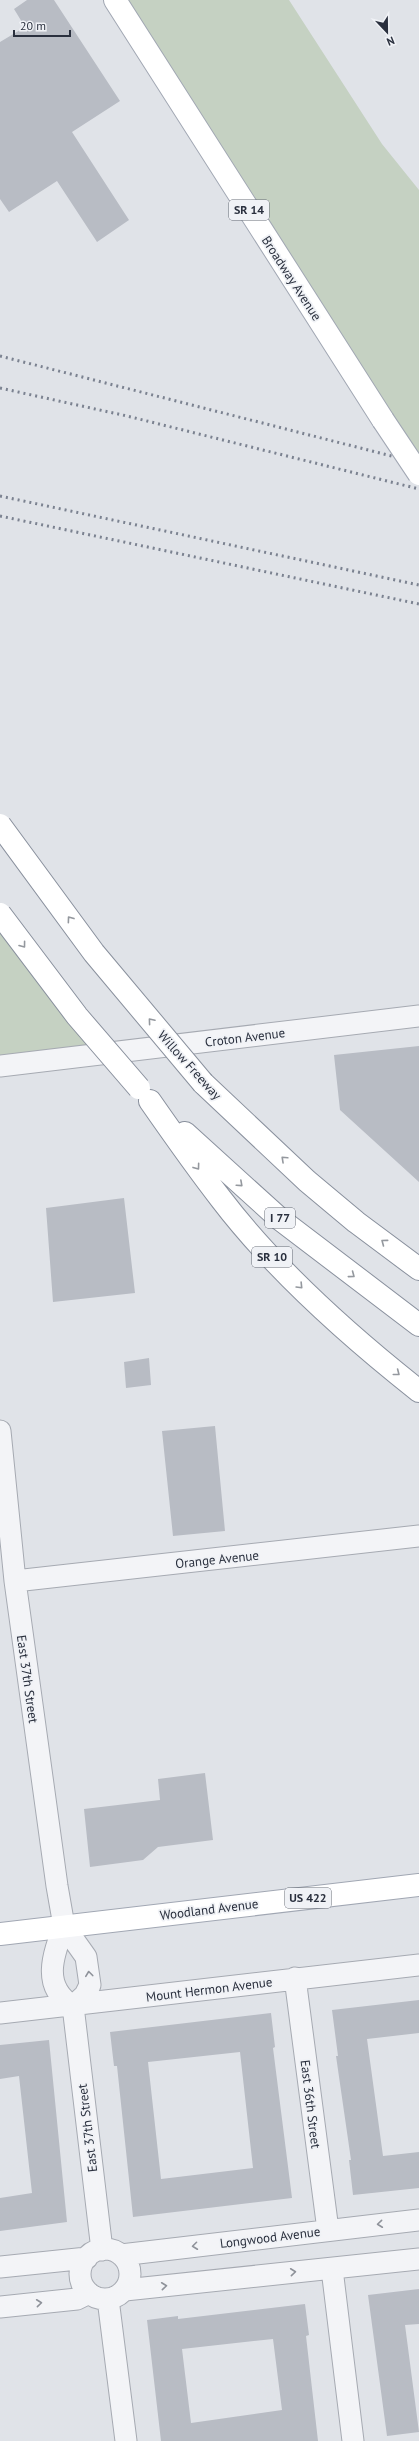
<svg xmlns="http://www.w3.org/2000/svg" width="419" height="2441" viewBox="0 0 419 2441" font-family="'PT Sans',sans-serif">
	<style>
		.green { fill: #c5d1c2 }
		.building { fill: #b8bcc4; fill-rule: evenodd }
		.lines { fill: none; stroke-linecap: round; stroke-linejoin: round }
		.minor-casing { stroke: #a6aab2; stroke-width: 23 }
		.primary-casing { stroke: #a1a7b3; stroke-width: 24 }
		.motorway-casing { stroke: #89909d; stroke-width: 24 }
		.minor { stroke: #f3f4f7; stroke-width: 21 }
		.primary { stroke: #fff; stroke-width: 22 }
		.motorway { stroke: #fff; stroke-width: 22 }
		.rail { stroke: #7b8290; stroke-width: 3; stroke-dasharray: 2 4; stroke-linecap: butt }
		.primary-bridge-casing { stroke: #a1a7b3; stroke-width: 24; stroke-linecap: butt }
		.motorway-bridge-casing { stroke: #89909d; stroke-width: 24; stroke-linecap: butt }
		.primary-bridge { stroke: #fff; stroke-width: 22 }
		.motorway-bridge { stroke: #fff; stroke-width: 22 }
		.oneway { stroke: #94989e }
		.oneway2 { stroke: #8e929a }
		.labels { text-anchor: middle; stroke-width: 3.5; stroke-linejoin: round; paint-order: stroke }
		.shield { fill: #f0f2f6; stroke: #656a75; stroke-width: 1 }
		.shield-label { font-size: 12px; font-weight: bold; fill: #2a303e }
		.street-label { font-size: 13px; fill: #2a303e; stroke: #f0f2f6 }
	</style>
	<rect width="100%" height="100%" fill="#e0e3e8"/>
	<path class="green" d="M115,0h174l93,144 37,46v284z
		M0,914l105,139 -105,13z"/>
	<path class="building" d="M27,0h27l66,101 -48,31 57,88 -32,22 -40,-61 -48,31 -9,-13v-157l25,-15 -11,-18z
		M419,1046v136l-79,-72 -6,-55z
		M124,1198l11,95 -82,9 -7,-94z
		M149,1358l2,27 -25,3 -2,-26z
		M215,1426l10,105 -52,5 -11,-105z
		M205,1773l8,67 -55,7 -15,13 -53,7 -6,-58 76,-9 -2,-21z
		M419,2000v33l-52,6 16,117 36,-4v36l-66,7 -4,-35h2l-15,-104h2l-6,-46z
		M271,2013l4,34 -2,1 19,150 -159,19 -16,-151h-3l-4,-34zM240,2052l13,116 -92,11 -13,-117z
		M49,2040l18,182 -67,9v-33l32,-5 -13,-117 -19,3v-34z
		M419,2289v35l-14,1 14,107 -32,4 -19,-141z
		M305,2304l4,31 -3,1 12,105h-157l-14,-121 31,-4v3zM273,2339l9,71 -91,13 -9,-74z"/>
	<g class="lines">
		<defs>
			<path id="minor" d="M0,1066l419,-50
				M0,1431l15,150 42,305 7,40 22,31 4,28 -5,10 -12,11
				M15,1581l404,-45
				M64,1926c-11,29 -23,61 9,80
				M295,1978l33,252
				M73,2006l29,244
				M0,2013l419,-48
				M80 2274a25 25 0 1 1 50 0a25 25 0 1 1-50 0Z
				M121,2255l298,-35
				M0,2267l87,-9
				M332,2269l21,172
				M125,2290l294,-31
				M108,2299l18,142
				M0,2307l77,-8 12,-6"/>
			<path id="primary" d="M115,0l268,420
				M0,1934l419,-49"/>
			<path id="motorway" d="M203,1083l104,98 49,41 63,47
				M150,1101c23,33 46,66 71,98 55,72 127,136 198,192
				M185,1133l96,87 138,105"/>
		</defs>
		<use href="#minor" class="minor-casing"/>
		<use href="#primary" class="primary-casing"/>
		<use href="#motorway" class="motorway-casing"/>
		<use href="#minor" class="minor"/>
		<use href="#primary" class="primary"/>
		<use href="#motorway" class="motorway"/>
		<path class="rail" d="M0,356l419,107
			M0,388l127,28 292,73
			M0,496l419,89
			M0,516l419,88"/>
		<defs>
			<path id="primary-bridge" d="M383,420l36,54"/>
			<path id="motorway-bridge" d="M0,825l94,128 109,130
				M0,914l77,102 62,72"/>
		</defs>
		<use href="#primary-bridge" class="primary-bridge-casing"/>
		<use href="#motorway-bridge" class="motorway-bridge-casing"/>
		<use href="#primary-bridge" class="primary-bridge"/>
		<use href="#motorway-bridge" class="motorway-bridge"/>
	</g>
	<defs><path id="oneway-chevron" d="M-2-3.5L2.5 0L-2 3.5" fill="none" stroke-width="1.6" stroke-linecap="round" stroke-linejoin="round"/></defs>
	<g class="oneway">
		<use href="#oneway-chevron" transform="translate(70 919) rotate(-126)"/>
		<use href="#oneway-chevron" transform="translate(23 945) rotate(53)"/>
		<use href="#oneway-chevron" transform="translate(151 1021) rotate(-130)"/>
		<use href="#oneway-chevron" transform="translate(284 1159) rotate(-137)"/>
		<use href="#oneway-chevron" transform="translate(197 1167) rotate(54)"/>
		<use href="#oneway-chevron" transform="translate(240 1184) rotate(42)"/>
		<use href="#oneway-chevron" transform="translate(384 1242) rotate(-143)"/>
		<use href="#oneway-chevron" transform="translate(352 1275) rotate(37)"/>
		<use href="#oneway-chevron" transform="translate(300 1286) rotate(46)"/>
		<use href="#oneway-chevron" transform="translate(397 1373) rotate(38)"/>
	</g>
	<g class="oneway2">
		<use href="#oneway-chevron" transform="translate(89 1974) rotate(-97)"/>
		<use href="#oneway-chevron" transform="translate(380 2224) rotate(174)"/>
		<use href="#oneway-chevron" transform="translate(195 2246) rotate(173)"/>
		<use href="#oneway-chevron" transform="translate(293 2272) rotate(-6)"/>
		<use href="#oneway-chevron" transform="translate(164 2286) rotate(-6)"/>
		<use href="#oneway-chevron" transform="translate(39 2303) rotate(-6)"/>
	</g>
	<g class="labels">
		<g class="shield">
			<rect x="229" y="200" width="40" height="20" rx="3"/>
			<rect x="265" y="1208" width="30" height="20" rx="3"/>
			<rect x="252" y="1247" width="40" height="20" rx="3"/>
			<rect x="285" y="1888" width="46" height="20" rx="3"/>
		</g>
		<g class="shield-label">
			<text x="249" y="214">SR 14</text>
			<text x="280" y="1222">I 77</text>
			<text x="272" y="1261">SR 10</text>
			<text x="308" y="1902">US 422</text>
		</g>
		<g class="street-label">
			<text transform="translate(292 278) rotate(57)" y="5">Broadway Avenue</text>
			<text transform="translate(245 1037) rotate(-7)" y="5">Croton Avenue</text>
			<text transform="translate(190 1065) rotate(48)" y="5">Willow Freeway</text>
			<text transform="translate(217 1559) rotate(-6)" y="5">Orange Avenue</text>
			<text transform="translate(28 1679) rotate(82)" y="5">East 37th Street</text>
			<text transform="translate(209 1909) rotate(-7)" y="5">Woodland Avenue</text>
			<text transform="translate(209 1989) rotate(-7)" y="5">Mount Hermon Avenue</text>
			<text transform="translate(311 2104) rotate(83)" y="5">East 36th Street</text>
			<text transform="translate(87 2128) rotate(-97)" y="5">East 37th Street</text>
			<text transform="translate(270 2237) rotate(-7)" y="5">Longwood Avenue</text>
		</g>
	</g>
	<g transform="translate(387 32) rotate(158)" stroke="#f0f2f6" stroke-width="3" paint-order="stroke">
	<path d="M0-3L7 15L0 10L-7 15Z" fill="#2a303e"/>
	<text y="-6" font-size="11" font-weight="bold" text-anchor="middle" fill="#2a303e">N</text>
	</g>
	<path d="M14 30v6h56v-6" fill="none" stroke="#2a303e" stroke-width="2"/>
	<text x="20" y="30" font-size="12" fill="#2a303e" stroke="#f0f2f6" stroke-width="3" paint-order="stroke">20 m</text>
</svg>
